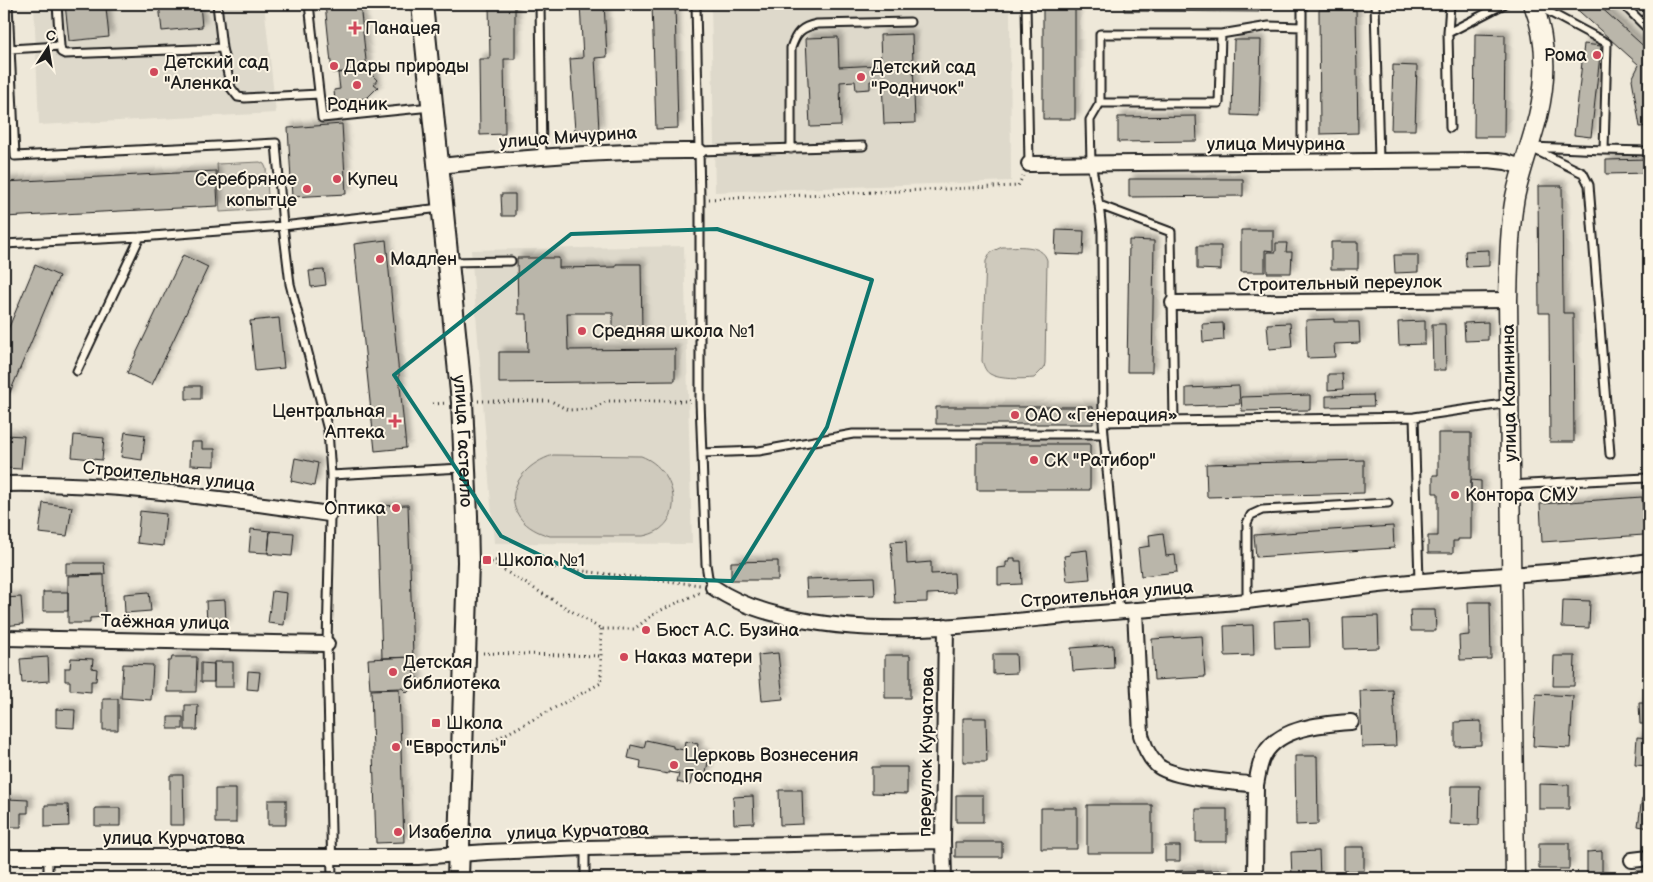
<svg xmlns="http://www.w3.org/2000/svg" width="1653" height="882" viewBox="0 0 1653 882" font-family="'Balsamiq Sans',sans-serif">
	<style>
		.built { fill: #ded9cb }
		.green { fill: #cfcabd; stroke: #76736c }
		.building { fill: #bab6aa; stroke: #1c1c1c; filter: url(#shadow) }
		.lines { fill: none; stroke-linecap: round; stroke-linejoin: round }
		.service-casing { stroke: #1c1c1c; stroke-width: 11 }
		.minor-casing { stroke: #1c1c1c; stroke-width: 18 }
		.tertiary-casing { stroke: #1c1c1c; stroke-width: 21 }
		.secondary-casing { stroke: #1c1c1c; stroke-width: 24 }
		.path { stroke: #1c1c1c; stroke-width: 3; stroke-dasharray: 1 4; stroke-linecap: butt }
		.service { stroke: #fcf5e5; stroke-width: 7 }
		.minor { stroke: #fcf5e5; stroke-width: 14 }
		.tertiary { stroke: #fcf5e5; stroke-width: 18 }
		.secondary { stroke: #fcf5e5; stroke-width: 20 }
		.marked { fill: none; stroke: #0f766e; stroke-width: 4; stroke-linejoin: round }
		.poi-dot { fill: #d1495b; stroke: #fcf5e5; stroke-width: 2 }
		.labels { text-anchor: middle; stroke-width: 4; stroke-linejoin: round; paint-order: stroke }
		.poi-label { font-size: 18px; fill: #1c1c1c; stroke: #fcf5e5; text-anchor: start }
		.street-label { font-size: 18px; fill: #1c1c1c; stroke: #fcf5e5 }
	</style>
	<defs>
		<filter id="shadow"><feDropShadow dx="4.5" dy="-4.5" stdDeviation="2.5" flood-color="#0004"/></filter>
	</defs>
	<rect width="100%" height="100%" fill="#eee8d9"/>
	<filter id="ink" filterUnits="userSpaceOnUse"><feTurbulence type="fractalNoise" baseFrequency=".02" numOctaves="2"/><feDisplacementMap in="SourceGraphic" scale="10" xChannelSelector="R" yChannelSelector="G"/><feConvolveMatrix kernelMatrix="1 2 1 2 8 2 1 2 1" color-interpolation-filters="sRGB"/></filter>
	<g filter="url(#ink)">
		<path class="built" d="M34,4h230l12,109 -237,12z
			M711,4h299l1,177 -296,11z
			M1601,4h48v43z
			M684,246l8,298 -198,-1 -23,-293z"/>
		<path class="green" d="M260,162l4,2 2,4 3,41 -49,3 -3,-48z
			M1002,247c14,0 40,-4 45,13l-2,103 -1,5 -10,10c-10,1 -35,2 -44,-4 -5,-3 -6,-8 -8,-13l4,-100 5,-9z
			M553,455l88,1c38,14 47,72 2,80h-93c-52,-14 -46,-65 3,-81z"/>
		<path class="building" d="M65,4h81l-40,4 3,29 -40,4z
			M159,4h41l2,23 -40,4z
			M325,4h35l7,66 -35,3z
			M489,4h26v55h-11l1,75 -25,1 -1,-76h11z
			M580,4h24l3,53 -12,1 4,72 -24,1 -5,-72 13,-1z
			M652,4h23l3,124 -22,1z
			M1043,4h32v115h-32z
			M1124,4h135v8l-135,-1z
			M1392,4h29v5l-29,-1z
			M1571,4h26l52,47v75l-9,1 -8,-48 7,-14z
			M1319,10h37l2,123 -38,1z
			M912,34l3,89 -31,1 -2,-43h-12v8l-14,1 -1,-9 -15,1 1,44 -31,1 -4,-89 32,-1 1,30 42,-2 -1,-30z
			M1475,34l30,1 -1,102h-30z
			M1234,40h27l-2,76 -27,-1z
			M1584,44l17,2 -10,91 -17,-2z
			M1393,65l24,1 -2,64h-24z
			M367,70l10,10 -3,4 4,3 -11,11 -32,4 -1,-12 6,-1 -2,-16z
			M1196,116l1,25 -79,1v-25z
			M342,124l4,70 -54,3 -4,-69z
			M1649,159v14l-43,1v-14z
			M216,171l2,35 -214,11v-35z
			M1129,179h114v17l-114,1z
			M1538,186h24l1,127h10l1,129h-24l-1,-129h-10z
			M501,194h14v22h-13z
			M1056,230l28,1 -1,24 -28,-1z
			M1241,230h32v21l-8,-1v22h-24z
			M386,240l20,208 -31,3 -21,-207z
			M1129,240l25,1 -2,131h-25z
			M1331,242h27v27h-27z
			M1276,243h11l-1,9h6l-1,21h-24v-21h9z
			M1197,246h24v24l-24,-1z
			M1489,250v16l-23,1 -1,-16z
			M183,255l25,12 -56,118 -25,-12z
			M1394,255h24v17l-23,1z
			M517,258h42v10l57,-1v-3h25l1,67h-29v-18h-46l1,37 107,-1v32l-176,2v-31h29l-1,-38h-9z
			M35,265l24,11 -51,121 -4,-2v-56z
			M324,270l2,15 -15,2 -2,-16z
			M279,318l5,50 -29,3 -5,-50z
			M1334,319v3h25l1,21 -26,1 1,13 -28,1 -1,-38z
			M1425,321v23l-26,1 -1,-23z
			M1488,322v18l-23,1 -1,-18z
			M1223,323l1,17 -21,2 -1,-18z
			M1290,323l2,24 -23,2 -2,-25z
			M1432,324h13l1,46h-13z
			M1328,374h14l1,15 -15,1z
			M186,386h15v13h-15z
			M1239,386l1,18 -54,2v-18z
			M1310,395v15l-68,1 -1,-14z
			M1373,395l1,11 -48,1v-11z
			M936,407h157v17h-157z
			M125,432l20,3 -3,25 -21,-3z
			M1438,433h33v106h-13v2h-5v12h-25v-17h10v-43h-5v-18h5z
			M4,435l20,1 -3,33 -17,-1z
			M74,435l30,3 -2,22 -30,-3z
			M191,442h11v7h13v17l-25,-1z
			M977,444h113v46h-113z
			M295,458l23,5 -4,23 -23,-5z
			M1364,460v33l-157,4 -1,-33z
			M1471,480l10,1v15h-10z
			M1642,497l2,38 -102,7 -2,-38z
			M43,503l29,4 -5,29 -28,-3z
			M408,505l5,152 -31,1 -5,-152z
			M140,511l26,3 -3,32 -26,-3z
			M1393,526l1,22 -138,9 -2,-22z
			M251,529l19,2 -2,22 -19,-1z
			M270,531l24,2 -2,23 -24,-2z
			M1163,533l3,23 9,-1 2,17 -36,4 -3,-28 12,-2 -1,-11z
			M906,541l1,23 24,-2v12l23,-1 1,20 -28,1v8l-32,1 -4,-61z
			M1087,550l3,29 -23,2 -3,-25 6,-1v-3z
			M1009,558h6v3h6l1,23 -24,1v-17l8,-1v-5h3z
			M778,561v19h-47v-18z
			M66,563h38l1,11 -39,1z
			M104,575l1,42 -15,1v5h-22v-47z
			M874,577l1,18 -68,2 -1,-18z
			M272,591l15,2 -3,32 -16,-2z
			M43,592h25v19h-25z
			M149,592l2,19 -26,2 -1,-19z
			M21,597l2,27 -19,2v-28z
			M225,600l1,25 -19,1 -1,-25z
			M1563,600l27,1 -1,27 -27,-1z
			M1468,602h22l1,57 -31,1 -1,-24 10,-1z
			M1410,610h25l1,21h-25z
			M1645,611h4v26h-4z
			M1378,616l1,32 -35,1 -1,-32z
			M1309,619l1,28 -35,1 -1,-27z
			M1253,625l1,30 -29,1 -1,-30z
			M1202,636l3,41 -51,3 -2,-41z
			M1113,645l1,23 -41,3 -2,-23z
			M1647,646h2v35l-5,-1z
			M778,653l5,46 -21,2 -4,-46z
			M993,654h23l1,19 -24,1z
			M885,655h25v43h-25z
			M1554,656h21l-1,30h-21z
			M48,657l1,24 -27,2 -2,-24z
			M172,657h25l-1,35h-29l1,-31h3z
			M413,657l1,17 5,6 -12,13 -5,-5 -32,1 -2,-30z
			M71,658l22,1 -1,9 5,1 -1,12h-5v11l-21,-2v-9h-5v-13h5z
			M214,662h19v25h-19z
			M201,663l13,1v18h-13z
			M123,664l30,1 -2,35 -30,-2z
			M248,671l12,1 -2,18 -11,-1z
			M399,689l5,153 -28,1 -5,-153z
			M1393,690l3,56 -34,1 -2,-56z
			M1536,694l37,2 -3,52 -37,-2z
			M103,699h15v31h-15z
			M1639,703h10v21h-9z
			M185,705h13l-1,25h-12z
			M56,709l19,1 -1,18 -18,-1z
			M168,717h15v12h-15z
			M963,718h23l1,44h-24z
			M1481,721v24l-26,1v-24z
			M1637,737l12,1v28l-14,-1z
			M646,740l27,6v2l11,2 1,-9 13,3 -2,9 8,1 4,7 -2,13 -7,4 -7,-2 -2,9 -13,-3 2,-8 -11,-2v2l-28,-5 1,-8 -13,-3 3,-13 13,3z
			M1295,756h22l1,68 -22,1z
			M872,767h35v27l-35,-1z
			M170,775h13l1,50h-14z
			M1539,784l30,1v24h-30z
			M1451,786h29l-1,39 -29,-1z
			M215,789h21v34h-21z
			M779,790h23l1,34 -23,1z
			M956,795h27v27h-27z
			M753,796l1,27 -20,1 -1,-27z
			M1642,798l7,1v29l-11,-2z
			M7,799l21,1v13h-7v14h-14z
			M268,800h18v25h-18z
			M4,802h3v25h-3z
			M45,805h23l1,21 -24,1z
			M1087,805h65v48h-65z
			M95,808h25v18h-25z
			M1041,808h36v41h-36z
			M1196,809h31v33h-31z
			M955,842h47v15h-47z
			M1539,843h30v26h-30z
			M1165,846h15v15h-15z
			M1344,847h20v24h-20z
			M1319,851l1,27h-28l-1,-26z
			M1602,851v27h-15v-26z
			M1224,870l1,8h-50v-7z
			M1636,871h13v7h-13z"/>
		<g class="lines">
			<defs>
				<path id="service" d="M8,4l7,152 261,-13 7,83 7,58 38,146 3,45
					M57,4l3,42
					M217,4l5,44 9,40 7,9 7,1 74,-4
					M309,4l13,114 109,-11
					M540,4l2,153
					M696,4l4,195v202l6,163 2,13 5,10
					M1026,4l3,160
					M1302,4v158
					M1375,4l4,157
					M1623,4l26,26
					M1448,33l2,-29
					M1221,34l48,-8 33,1
					M10,49l50,-3 1,6 4,2 157,-6
					M1100,103h119l2,-69h-121v69l-10,17 1,43 8,42 3,26 1,191 16,190
					M1450,128l-2,-95 56,-29
					M1529,147l54,26 6,12 21,269
					M1532,147l72,3 3,-107 -71,-38
					M791,149v-101c5,-15 10,-21 26,-24l93,-2
					M1604,150l45,1
					M699,151l164,-5
					M1099,205l72,27 3,189
					M4,244l136,-7 143,-11 158,-18
					M449,262l62,-1
					M77,371l63,-134
					M1414,417l5,164
					M1103,422l311,-5 96,-14
					M702,453l57,-2 94,-17h251
					M1510,485l136,-7 3,1
					M1247,601v-78l4,-8 11,-5 126,-7
					M585,848v30
					M48,857v21
					M332,878l-5,-234 4,-169 131,-7"/>
				<path id="minor" d="M1029,164l459,-4 18,2 16,5
					M440,166c86,-9 172,-16 259,-15
					M1173,303l335,-3
					M4,484c109,-2 217,15 325,30
					M713,587c21,15 45,23 70,29 99,24 203,7 303,-2 53,-4 107,-8 161,-13 44,-5 88,-11 132,-16 90,-10 181,-10 270,-24
					M1135,610l6,125c4,12 7,21 16,30 15,14 77,17 99,20l-1,93
					M4,638l323,6
					M1256,785c2,-10 3,-21 8,-30 15,-28 59,-31 87,-33
					M4,857h414l69,-5 98,-4 358,-7
					M1632,860l17,-2
					M944,878l-1,-37 3,-215"/>
				<path id="tertiary" d="M1515,878l-7,-578c1,-35 1,-69 7,-103 6,-28 16,-53 23,-81 9,-37 9,-76 -5,-112"/>
				<g id="secondary">
					<path id="s1" d="M422,4l40,398 5,114 1,46 -10,316"/>
				</g>
			</defs>
			<use href="#service" class="service-casing"/>
			<use href="#minor" class="minor-casing"/>
			<use href="#tertiary" class="tertiary-casing"/>
			<use href="#secondary" class="secondary-casing"/>
			<path class="path" d="M709,199l309,-13 5,-10
				M478,401h73l17,9 23,-1 17,-8h82
				M433,404l14,-1
				M487,560l114,69h33l23,-17 44,-20
				M490,560l210,25
				M483,653l118,3
				M480,748l121,-65v-54"/>
			<use href="#service" class="service"/>
			<use href="#minor" class="minor"/>
			<use href="#tertiary" class="tertiary"/>
			<use href="#secondary" class="secondary"/>
		</g>
	</g>
	<path class="marked" d="M717,229l155,51 -45,147 -95,154 -147,-4 -84,-41 -107,-161 177,-141z"/>
	<g class="poi-dot">
		<path d="M352.5 20.5h5v5h5v5h-5v5h-5v-5h-5v-5h5z"/>
		<circle cx="1597" cy="55" r="5"/>
		<circle cx="334" cy="66" r="5"/>
		<circle cx="154" cy="72" r="5"/>
		<circle cx="861" cy="77" r="5"/>
		<circle cx="357" cy="85" r="5"/>
		<circle cx="337" cy="179" r="5"/>
		<circle cx="307" cy="189" r="5"/>
		<circle cx="380" cy="259" r="5"/>
		<circle cx="582" cy="331" r="5"/>
		<circle cx="1015" cy="415" r="5"/>
		<path d="M392.5 413.5h5v5h5v5h-5v5h-5v-5h-5v-5h5z"/>
		<circle cx="1034" cy="460" r="5"/>
		<circle cx="1455" cy="495" r="5"/>
		<circle cx="396" cy="508" r="5"/>
		<rect x="482" y="555" width="10" height="10" rx="2.5"/>
		<circle cx="646" cy="630" r="5"/>
		<circle cx="624" cy="657" r="5"/>
		<circle cx="393" cy="672" r="5"/>
		<rect x="431" y="718" width="10" height="10" rx="2.5"/>
		<circle cx="396" cy="747" r="5"/>
		<circle cx="674" cy="765" r="5"/>
		<circle cx="398" cy="832" r="5"/>
	</g>
	<g class="labels">
		<g class="poi-label">
			<text x="365" y="34">Панацея</text>
			<text x="1587" y="61" text-anchor="end">Рома</text>
			<text x="164" y="68">Детский сад<tspan x="164" dy="21">"Аленка"</tspan></text>
			<text x="344" y="72">Дары природы</text>
			<text x="871" y="73">Детский сад<tspan x="871" dy="21">"Родничок"</tspan></text>
			<text x="357" y="110" text-anchor="middle">Родник</text>
			<text x="297" y="185" text-anchor="end">Серебряное<tspan x="297" dy="21">копытце</tspan></text>
			<text x="347" y="185">Купец</text>
			<text x="390" y="265">Мадлен</text>
			<text x="592" y="337">Средняя школа №1</text>
			<text x="385" y="417" text-anchor="end">Центральная<tspan x="385" dy="21">Аптека</tspan></text>
			<text x="1025" y="421">ОАО «Генерация»</text>
			<text x="1044" y="466">СК "Ратибор"</text>
			<text x="1465" y="501">Контора СМУ</text>
			<text x="386" y="514" text-anchor="end">Оптика</text>
			<text x="497" y="566">Школа №1</text>
			<text x="656" y="636">Бюст А.С. Бузина</text>
			<text x="634" y="663">Наказ матери</text>
			<text x="403" y="668">Детская<tspan x="403" dy="21">библиотека</tspan></text>
			<text x="446" y="729">Школа</text>
			<text x="406" y="753">"Евростиль"</text>
			<text x="684" y="761">Церковь Вознесения<tspan x="684" dy="21">Господня</tspan></text>
			<text x="408" y="838">Изабелла</text>
		</g>
		<g class="street-label">
			<text transform="translate(568 137) rotate(-4)" y="6">улица Мичурина</text>
			<text x="1276" y="150">улица Мичурина</text>
			<text transform="translate(1340 283) rotate(-1)" y="6">Строительный переулок</text>
			<text transform="translate(1509 393) rotate(-91)" y="6">улица Калинина</text>
			<text dy="6" stroke="none"><textPath href="#s1" startOffset="439">улица Гастелло</textPath></text>
			<text transform="translate(169 476) rotate(6)" y="6">Строительная улица</text>
			<text transform="translate(1107 594) rotate(-5)" y="6">Строительная улица</text>
			<text transform="translate(165 622) rotate(1)" y="6">Таёжная улица</text>
			<text transform="translate(926 752) rotate(-89)" y="6">переулок Курчатова</text>
			<text transform="translate(578 831) rotate(-2)" y="6">улица Курчатова</text>
			<text x="174" y="844">улица Курчатова</text>
		</g>
	</g>
	<rect width="1653" height="882" fill="none" stroke="#fcf5e5" stroke-width="20"/>
	<rect x="10" y="10" width="1633" height="862" fill="none" stroke="#1c1c1c" stroke-width="2" filter="url(#ink)"/>
	<g transform="translate(48 48) rotate(12)" stroke="#fcf5e5" stroke-width="4" paint-order="stroke">
	<path d="M0-4L9 19L0 12L-9 19Z" fill="#1c1c1c"/>
	<text y="-8" font-size="14" font-weight="bold" text-anchor="middle" fill="#1c1c1c">С</text>
	</g>
</svg>
